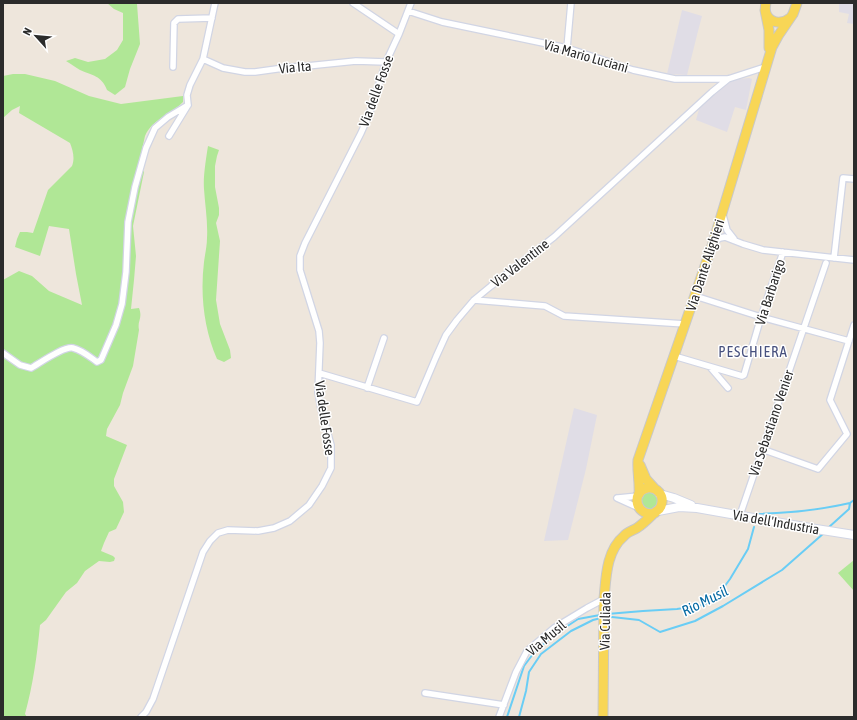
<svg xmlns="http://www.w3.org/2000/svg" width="857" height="720" viewBox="0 0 857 720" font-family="'Asap Condensed',sans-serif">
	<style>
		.industrial { fill: #e0dde6 }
		.green { fill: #b0e796 }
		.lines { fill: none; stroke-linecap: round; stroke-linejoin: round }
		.stream { stroke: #69cdf5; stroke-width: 2 }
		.street-casing { stroke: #d1d5e4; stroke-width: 8 }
		.secondary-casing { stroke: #d1d5e4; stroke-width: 10 }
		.primary-casing { stroke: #c8c8c8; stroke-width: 11 }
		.street { stroke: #fff; stroke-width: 5.5 }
		.secondary { stroke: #fff; stroke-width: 8 }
		.primary { stroke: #f8d656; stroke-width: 9 }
		.labels { text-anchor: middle; stroke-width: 3; stroke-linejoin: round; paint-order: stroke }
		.street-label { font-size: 14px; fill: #2b2b2b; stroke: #fff }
		.neighbourhood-label { font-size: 15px; letter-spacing: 1px; fill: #48517e; stroke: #fff }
		.water-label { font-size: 15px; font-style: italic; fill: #066aa4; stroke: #fff }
	</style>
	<rect width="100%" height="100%" fill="#eee6dc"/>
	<path class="industrial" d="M839,3h15v21l-7,-1 2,-9 -10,-2z
		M682,10l20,6 -5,19 -10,40 -20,-1z
		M749,78l3,1 -6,31 -11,-3 -8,25 -31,-12 5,-18 28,-22z
		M574,408l23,7 -11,54 -18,71 -24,1z"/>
	<path class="green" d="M107,3h28l2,1 3,40 -10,25 -5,18 -10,8 -8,-5c-6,-15 -14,-14 -27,-20 -5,-3 -9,-6 -14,-9l9,-3 13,4 17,-3 12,-9 6,-10v-27l-9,-4z
		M13,74h12l30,7 34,15 32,8 62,-8v6c-12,13 -31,17 -38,34l-14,63 -4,28 -2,42 -4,28 -9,37 -11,24 -3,4 4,2v-3l7,-13 14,-51 4,-28 2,-42 4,-28 8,-33 3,6 -11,54 3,30 -2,24 -3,29 8,-1c4,11 -2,12 0,22l-6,36 -10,27 -3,12 -13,24 -1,7 21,9 -13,34v7l9,16 1,10 -8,17 -7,3 -5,11 -3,8 12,5 2,2 -1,3 -4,1 -11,-1 -14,10 -8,12 -11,9 -20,28 -6,5c-3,31 -7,60 -15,89l2,3h-24v-437l16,-9 13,5 17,15 33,14 -6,-31 -7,-45 -20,-3 -9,30 -25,-9 2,-8 3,-7h7l6,1 15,-43 24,-24c3,-8 1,-15 -2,-23l-51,-30 1,-7 -8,4 -9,8v-42z
		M208,146l11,4 -2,6 -2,10v21l4,21v7l-3,8 4,18 -4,59 4,24 10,26 1,8 -7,4 -7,-3c-13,-30 -17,-64 -13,-97 1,-8 3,-16 3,-24 1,-16 -2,-33 -3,-49 -1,-12 2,-30 4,-43z
		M641,492h16l2,16 -17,2z
		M854,560v31l-16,-18z"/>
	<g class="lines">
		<path class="stream" d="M757,514c32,-1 63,-4 93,-11
			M828,528l21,-19 1,-6 4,-3
			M607,614l36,-3 34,-2 26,-4 13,-7 14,-19 18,-30 6,-22
			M607,617h5l27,3 21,12 35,-11 28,-15 59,-36 42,-37
			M507,717l17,-51 9,-12 18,-17 27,-18 22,-4
			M519,717l7,-26 3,-19 12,-18 30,-23 22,-11 8,-2"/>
		<defs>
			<path id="street" d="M215,3l-12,56 20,9 22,4h10l36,-5 16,-1 49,-5 30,1
				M353,3l46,31
				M408,11l34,11 125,26 66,22 42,9h53l37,-12
				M567,48l4,-45
				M173,67l1,-44 4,-4 34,-1
				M169,136l19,-31 -1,-10 3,-10 13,-26
				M723,215l4,15 7,9
				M714,242l6,-4 5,-1 18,7 20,6 91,10
				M834,258l9,-80 11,1
				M695,296l66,21 88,24
				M474,300l71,6 19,10 121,8
				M3,353l17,12 11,3c9,-5 33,-22 42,-20 9,2 17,9 24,14l4,-2 15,-35 6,-21 4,-32 2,-50 7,-35 11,-39 9,-20 13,-11 20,-12
				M674,356l68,20 2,-1 17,-58 22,-65
				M710,367l18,21
				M319,373l98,29 19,-45 10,-22 11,-15 17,-20 17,-14 63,-49 158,-145 16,-13
				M367,388l17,-50
				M762,449l56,20 29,-35 -17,-34 24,-75
				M617,498l22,10
				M618,498l20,-2
				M740,515l86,-252
				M425,693l79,12
				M141,717l5,-5 7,-13 50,-147 7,-11 8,-8 10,-3 30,1 16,-3 16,-7 19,-16 13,-19 9,-18v-23l-10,-36 -3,-17 2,-49 -1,-12 -19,-61v-14l5,-13 56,-110 8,-18 17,-53 13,-28 12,-31
				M499,717l17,-45 11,-21 27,-23 33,-20 17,-9"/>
			<path id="secondary" d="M660,494l14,4 17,7
				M658,511l21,-4 18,1 119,21 38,6"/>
			<path id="primary" d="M766,3c-4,16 11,25 24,15
				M765,10l4,20v18
				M640,465l6,14 9,10
				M639,494c1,-11 -2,-23 -1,-34l75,-217 59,-196 6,-11 15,-22 4,-11
				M603,717l1,-118c2,-21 2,-48 20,-63 3,-4 8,-5 13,-8 6,-4 11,-9 16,-14 3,-3 7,-4 8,-8 4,-10 -4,-20 -14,-18 -17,4 -11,30 8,25"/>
		</defs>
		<use href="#street" class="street-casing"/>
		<use href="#secondary" class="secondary-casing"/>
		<use href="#primary" class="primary-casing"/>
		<use href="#street" class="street"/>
		<use href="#secondary" class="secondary"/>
		<use href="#primary" class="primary"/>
	</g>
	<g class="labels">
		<g class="street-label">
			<text transform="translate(586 56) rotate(16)" y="5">Via Mario Luciani</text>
			<text transform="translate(295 67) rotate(-5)" y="5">Via Ita</text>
			<text transform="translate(376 91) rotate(-70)" y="5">Via delle Fosse</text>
			<text transform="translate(520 263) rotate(-38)" y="5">Via Valentine</text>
			<text transform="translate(705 265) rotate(-72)" y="5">Via Dante Alighieri</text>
			<text transform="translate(770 292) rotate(-72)" y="5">Via Barbarigo</text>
			<text transform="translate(325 418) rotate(82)" y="5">Via delle Fosse</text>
			<text transform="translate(771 423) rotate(-71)" y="5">Via Sebastiano Venier</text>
			<text transform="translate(776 522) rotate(10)" y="5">Via dell'Industria</text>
			<text transform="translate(605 621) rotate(-89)" y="5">Via Culiada</text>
			<text transform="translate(546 638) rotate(-40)" y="5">Via Musil</text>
		</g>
		<g class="neighbourhood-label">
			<text x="753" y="357">PESCHIERA</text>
		</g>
		<g class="water-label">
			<text transform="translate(705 601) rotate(-27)" y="5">Rio Musil</text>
		</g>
	</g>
	<rect width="857" height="720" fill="none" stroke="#2b2b2b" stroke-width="8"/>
	<g transform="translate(36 36) rotate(297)" stroke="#ffffff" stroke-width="3" paint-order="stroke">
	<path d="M0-3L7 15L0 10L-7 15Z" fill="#2b2b2b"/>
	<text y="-6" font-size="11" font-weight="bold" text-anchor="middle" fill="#2b2b2b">N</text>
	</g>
</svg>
